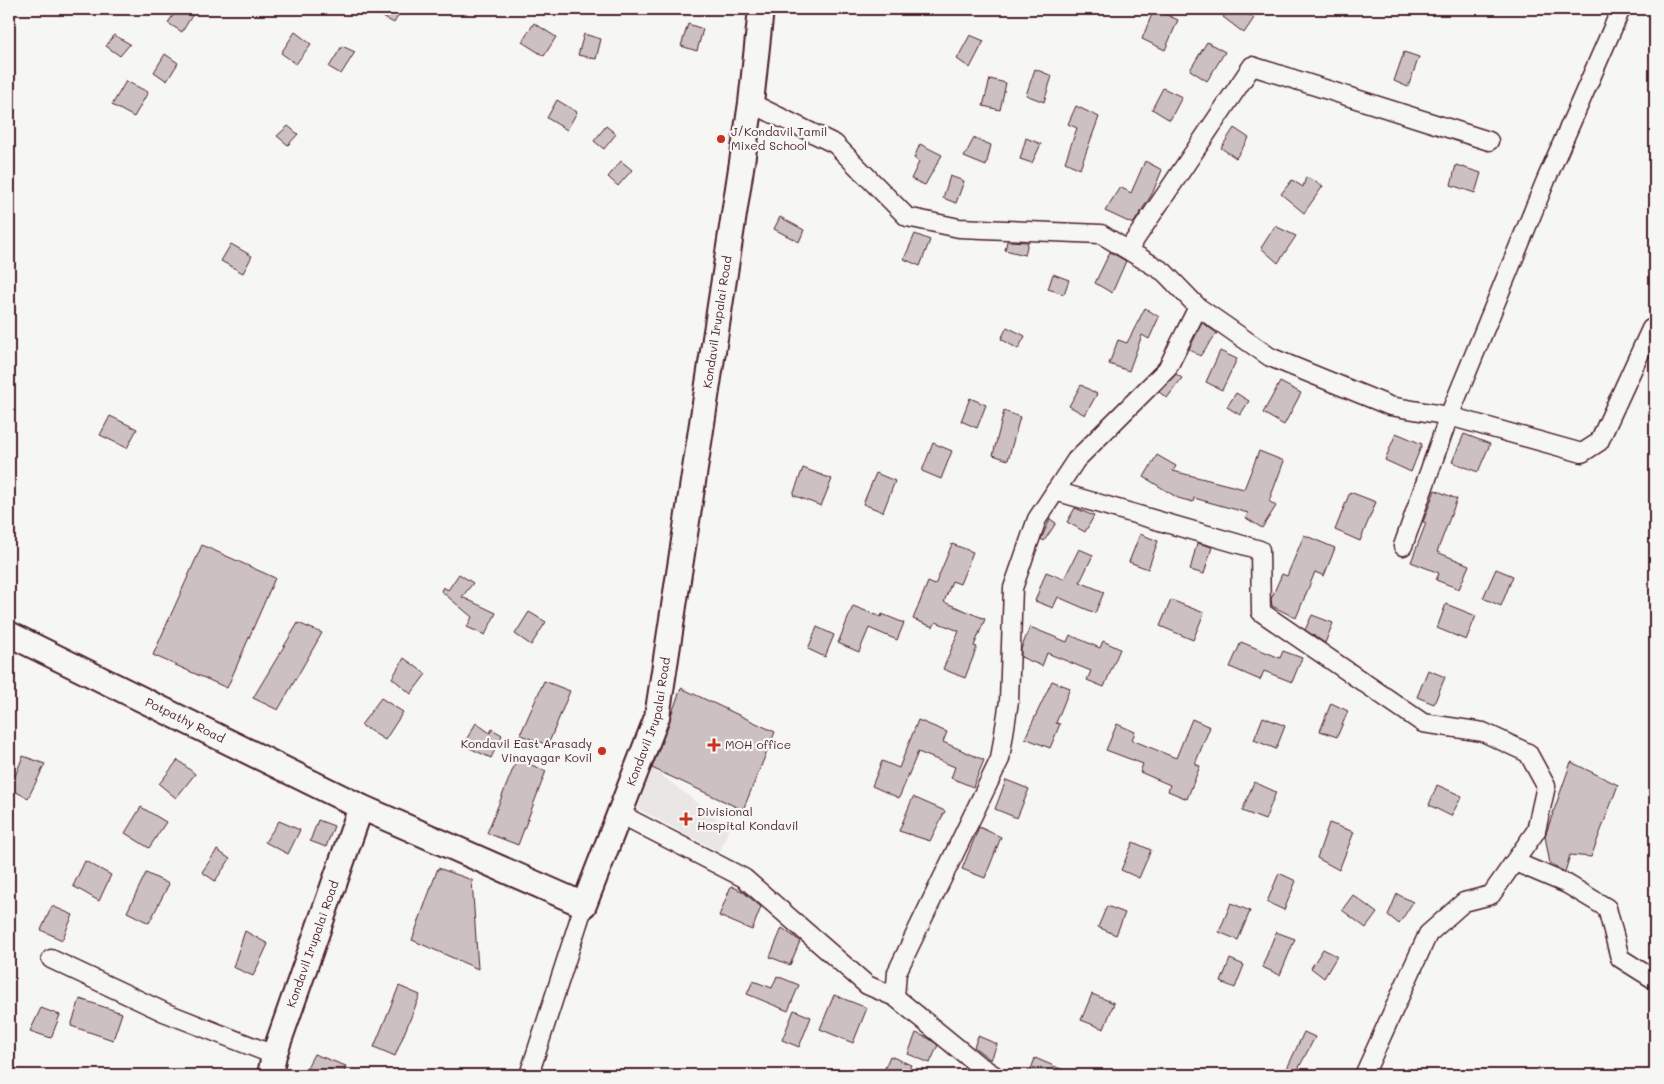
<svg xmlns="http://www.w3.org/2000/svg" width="1664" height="1084" viewBox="0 0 1664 1084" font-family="Mali,sans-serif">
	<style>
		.built { fill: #e9e6e3 }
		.building { fill: #ccc1c0; stroke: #4a1f2b }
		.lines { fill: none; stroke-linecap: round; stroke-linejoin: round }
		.street-casing { stroke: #4a1f2b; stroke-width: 21 }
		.secondary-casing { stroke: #4a1f2b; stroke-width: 28 }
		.street { stroke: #f6f6f2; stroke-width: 18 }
		.secondary { stroke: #f6f6f2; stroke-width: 24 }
		.poi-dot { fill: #c8321e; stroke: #f6f6f2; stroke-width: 2 }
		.labels { text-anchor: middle; stroke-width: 4.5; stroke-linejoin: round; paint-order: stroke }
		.poi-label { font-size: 12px; fill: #4a1f2b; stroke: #f6f6f2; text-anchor: start }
		.street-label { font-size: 12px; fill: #4a1f2b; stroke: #f6f6f2 }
	</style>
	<rect width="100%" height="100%" fill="#f6f6f2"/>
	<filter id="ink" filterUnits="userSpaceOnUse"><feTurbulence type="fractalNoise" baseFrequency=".02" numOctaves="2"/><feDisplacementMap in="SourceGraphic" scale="10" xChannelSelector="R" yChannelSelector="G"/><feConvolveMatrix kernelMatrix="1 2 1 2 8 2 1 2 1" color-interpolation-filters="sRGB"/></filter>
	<g filter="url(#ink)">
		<path class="built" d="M651,767l78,61 -9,24 -82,-43z"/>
		<path class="building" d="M177,9h19l-14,23 -14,-9z
			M368,9h34l-8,14z
			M1154,9l24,11 -13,30 -23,-11z
			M1229,9h12l13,9 -10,15 -21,-16z
			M534,23l22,14 -12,19 -22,-14z
			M688,24l15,5 -6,22 -16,-5z
			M295,32l16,12 -15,20 -15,-11z
			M584,34l17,5 -5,20 -18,-4z
			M114,35l16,9 -10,12 -14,-10z
			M970,35l14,6 -14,27 -13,-9z
			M1207,42l18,10 -18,29 -17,-11z
			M342,46l13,6 -14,22 -12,-7z
			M1404,52l15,5 -11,30 -14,-6z
			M165,54l13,9 -11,18 -13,-9z
			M1035,69l17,7 -8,26 -18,-7z
			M990,79l16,4 -6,27 -17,-4z
			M126,81l22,11 -14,25 -22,-12z
			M1163,88l19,9 -12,23 -18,-11z
			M557,100l20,12 -10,18 -20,-12z
			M1076,106l23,11 -19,52 -15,-7 12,-34 -9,-4z
			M288,126l10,8 -10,11 -11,-9z
			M606,126l10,8 -12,15 -10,-8z
			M1234,128l15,10 -13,20 -15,-10z
			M974,138l17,7 -5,21 -22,-9z
			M1026,138l15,6 -9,19 -12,-4z
			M920,144l22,11 -17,30 -14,-6 8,-17 -5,-4z
			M621,161l11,9 -14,16 -10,-9z
			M1145,161l17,9 -10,24 -19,30 -28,-13 15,-24 11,6z
			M1456,165l25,8 -6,20 -24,-8z
			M950,176l14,5 -8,22 -13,-5z
			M1306,177l17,9 -19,27 -23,-19 11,-14 11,7z
			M780,217l24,13 -5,12 -25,-13z
			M1275,226l21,10 -18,27 -17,-15z
			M915,234l15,6 -10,26 -16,-7z
			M1007,241l21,1 -3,13 -20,-5z
			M231,244l21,12 -9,17 -22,-12z
			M1110,252l16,9 -14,32 -17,-10z
			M1053,274l16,6 -5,14 -16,-5z
			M1145,308l14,9 -10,22 -7,-4 -13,36 -20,-7 9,-24 9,3z
			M1202,323l15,10 -17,23 -11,-7z
			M1007,327l18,9 -7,13 -17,-10z
			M1220,351l17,8 -15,31 -16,-8z
			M1176,374l6,4 -15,20 -8,-6z
			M1280,382l21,11 -17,32 -21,-12z
			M1081,385l16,9 -12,21 -16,-9z
			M1236,393l13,8 -9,14 -13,-8z
			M970,398l16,7 -9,23 -16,-7z
			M1004,411l16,6 -12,43 -15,-5z
			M110,416l27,13 -10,19 -27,-13z
			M1396,433l26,11 -11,28 -26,-12z
			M1464,434l26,10 -12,28 -26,-10z
			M933,443l19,8 -11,28 -19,-8z
			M1259,451l25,10 -15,40 7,5 -14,22 -16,-10 2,-5 -54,-15 -1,4 -15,-4 -34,-21 13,-22 19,11 -3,5 71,18z
			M803,468l29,11 -11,27 -28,-11z
			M876,473l19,8 -12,31 -20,-8z
			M1435,490l22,9 -20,53 32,13 -10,24 -23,-9 3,-7 -28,-11 15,-39 -3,-1z
			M1350,492l26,10 -16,39 -25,-11z
			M1075,508l19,8 -9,16 -18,-10z
			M1050,519l6,4 -12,18 -3,-2z
			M1140,534l18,7 -10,28 -19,-7z
			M1304,535l31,13 -11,28 -9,-4 -19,46 -24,-12 -1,-7 11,-25 5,2z
			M1197,543l15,4 -8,27 -14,-4z
			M952,544l21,8 -13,32 -8,-3 -8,21 41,17 -11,27 3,1 -12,31 -22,-9 16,-38 -23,-9 -3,5 -20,-8 15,-37 7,3z
			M202,545l73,33 -48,110 -74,-33z
			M1079,549l14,6 -13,27 24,10 -9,21 -37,-16 -5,11 -18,-7 11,-29 18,7z
			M1496,569l17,7 -12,30 -18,-8z
			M459,574l14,9 -11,14 34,16 -11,22 -18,-8 5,-10 -31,-26 2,-4 5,3z
			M1171,600l33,13 -11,27 -33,-14z
			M1446,604l30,12 -10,24 -29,-12z
			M853,606l28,11 1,-3 22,9 -7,17 -28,-12 -10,24 -21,-9z
			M529,612l17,10 -15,23 -16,-11z
			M1312,615l21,8 -8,20 -20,-13z
			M298,623l24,10 -44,77 -25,-12z
			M817,627l17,8 -9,22 -17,-8z
			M1030,627l37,15 3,-7 30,13 3,-7 17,8 -16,38 -17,-7 4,-9 -44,-18 -5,13 -21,-9v-8z
			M1241,642l39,16 3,-7 19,7 -10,24 -28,-11 -4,9 -30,-13z
			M404,658l22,16 -15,20 -19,-16z
			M1428,670l17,7 -11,27 -17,-7z
			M544,681l26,10 -22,54 -28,-10z
			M1052,681l18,7 -14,35 4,1 -10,24 -25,-10z
			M681,688l94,44 -32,78 -91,-42z
			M381,698l22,14 -18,28 -24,-15z
			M1331,703l17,8 -11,26 -17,-6z
			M1263,717l22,9 -9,23 -22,-9z
			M1192,719l18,8 -15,37 5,2 -13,33 -19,-8 2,-6 -30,-13 3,-8 -37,-14 11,-26 18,8 -3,8 44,18z
			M918,720l29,12 -4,10 41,18 -11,27 -22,-9 4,-11 -37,-15 -19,46 -27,-12 10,-25 17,7z
			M476,723l14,10 2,-4 10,6 -11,23 -28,-13z
			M23,756l22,8 -17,34 -18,-9z
			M517,759l29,12 -28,74 -31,-12z
			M178,760l17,14 -19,24 -17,-14z
			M1571,762l47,23 -27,72 -21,-2 -5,17 -15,-8 -5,-28z
			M1006,780l23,9 -12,29 -22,-9z
			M1254,782l22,10 -11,28 -23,-9z
			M1437,785l25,11 -11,20 -22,-11z
			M913,797l32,14 -15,30 -31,-10z
			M141,807l25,15 -17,26 -24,-15z
			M318,820l16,6 -8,21 -16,-6z
			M279,821l21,9 -12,24 -23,-12z
			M1329,823l25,9 -15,38 -22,-12z
			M979,827l22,10 -16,41 -23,-9z
			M1133,842l18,8 -12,28 -18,-8z
			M217,850l13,9 -15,22 -13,-9z
			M85,861l26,14 -12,26 -26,-15z
			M438,868l34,12 6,89 -66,-29z
			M146,873l23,11 -20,39 -22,-11z
			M1279,873l17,8 -12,29 -17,-8z
			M731,886l11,5 19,16 -9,23 -33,-14z
			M1397,894l16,8 -14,22 -11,-9z
			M1353,895l24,18 -11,15 -24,-18z
			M1231,903l19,8 -12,29 -19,-8z
			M52,906l21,9 -11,25 -21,-10z
			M1107,906l18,7 -9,22 -18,-8z
			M782,928l18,13 -10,24 -20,-8z
			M245,931l23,13 -15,32 -20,-9z
			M1276,932l19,7 -15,36 -18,-8z
			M1323,949l14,7 -13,22 -13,-10z
			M1230,959l14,6 -9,23 -14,-6z
			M777,976l22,9 -11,26 -41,-17 6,-13 19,7z
			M399,986l21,9 -25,61 -21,-9z
			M1092,994l22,9 -10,26 -23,-9z
			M834,995l33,13 -14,35 -33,-14z
			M80,999l42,14 -9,27 -42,-14z
			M41,1008l19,7 -9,23 -21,-7z
			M794,1010l17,7 -12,30 -17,-7z
			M1304,1032l11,5 -20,38h-11z
			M916,1033l12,5 10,7 -8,18 -22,-9z
			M978,1036l19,8 -6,16 -17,-13z
			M314,1054l32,12 -3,9h-40z
			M890,1056l21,9 -5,10h-24z
			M1035,1058l40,17h-46z"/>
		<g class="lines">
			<defs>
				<path id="street" d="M751,103l84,41 72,73 52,11 142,6 63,38 34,35 72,50 120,49 59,10 133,37 17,-11 52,-113 4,-1
					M1128,250l124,-184 237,75
					M1055,491l205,59 1,62 162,111 60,9 45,21 18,33 -10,45 -45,64 -27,7 -36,32 -64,141
					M1403,546l46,-130 97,-236 75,-171
					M620,814l124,64 123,107 28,12 82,67 17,11
					M1515,862l52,22 40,24 13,50 35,22
					M51,959l113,53 110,43
					M895,997l2,-25 103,-213 9,-58 4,-113 24,-69 39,-59 91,-91 31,-62
					M529,1075l55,-170"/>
				<g id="secondary">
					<path id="s1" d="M9,634l352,173"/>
					<path id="s2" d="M270,1075l4,-20 87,-248 223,98 73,-188 94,-614 10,-94"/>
				</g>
			</defs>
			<use href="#street" class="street-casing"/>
			<use href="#secondary" class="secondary-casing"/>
			<use href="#street" class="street"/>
			<use href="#secondary" class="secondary"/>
		</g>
	</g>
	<g class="poi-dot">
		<circle cx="721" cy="139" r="5"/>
		<path d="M711.5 737.5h5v5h5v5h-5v5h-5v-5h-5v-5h5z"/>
		<circle cx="602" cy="751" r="5"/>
		<path d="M683.5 811.5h5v5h5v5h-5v5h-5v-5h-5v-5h5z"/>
	</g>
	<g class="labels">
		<g class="poi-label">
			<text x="731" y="136">J/Kondavil Tamil<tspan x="731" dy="14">Mixed School</tspan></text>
			<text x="592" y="748" text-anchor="end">Kondavil East Arasady<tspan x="592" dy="14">Vinayagar Kovil</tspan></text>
			<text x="725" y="749">MOH office</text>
			<text x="697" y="816">Divisional<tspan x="697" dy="14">Hospital Kondavil</tspan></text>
		</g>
		<g class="street-label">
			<text dy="4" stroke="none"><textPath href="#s2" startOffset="1128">Kondavil Irupalai Road</textPath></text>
			<text dy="4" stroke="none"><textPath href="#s1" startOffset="196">Potpathy Road</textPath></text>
			<text dy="4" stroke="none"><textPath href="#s2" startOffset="722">Kondavil Irupalai Road</textPath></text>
			<text dy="4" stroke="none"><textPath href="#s2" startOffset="138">Kondavil Irupalai Road</textPath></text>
		</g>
	</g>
	<rect width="1664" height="1084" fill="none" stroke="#f6f6f2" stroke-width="30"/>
	<rect x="15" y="15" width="1634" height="1054" fill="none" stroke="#4a1f2b" stroke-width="2" filter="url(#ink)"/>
</svg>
